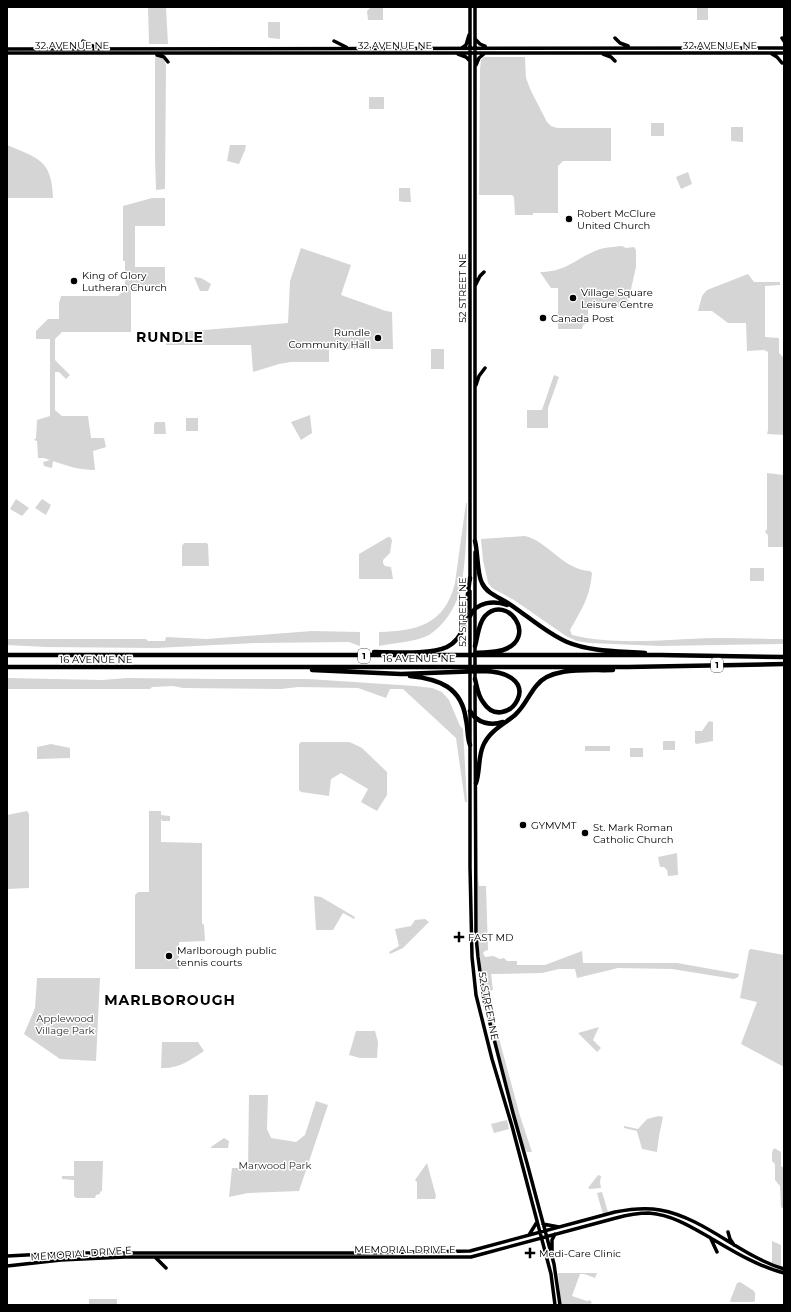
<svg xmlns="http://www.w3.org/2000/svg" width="791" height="1312" viewBox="0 0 791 1312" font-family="Montserrat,sans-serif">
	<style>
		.green { fill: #d5d5d5 }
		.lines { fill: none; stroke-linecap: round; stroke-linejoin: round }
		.major { stroke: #000; stroke-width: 3.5 }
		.highway { stroke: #000; stroke-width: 4.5 }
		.poi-dot { fill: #000; stroke: #fff; stroke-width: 1.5 }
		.labels { text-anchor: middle; stroke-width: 3; stroke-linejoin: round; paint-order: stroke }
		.shield { fill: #fff; stroke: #4c4c4c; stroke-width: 1 }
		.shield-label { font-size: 9px; font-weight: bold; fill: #000 }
		.street-label { font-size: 10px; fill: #000; stroke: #fff }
		.poi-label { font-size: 10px; fill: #000; stroke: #fff; text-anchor: start }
		.park-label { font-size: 10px; fill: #2c2c2c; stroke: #fff }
		.district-label { font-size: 14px; font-weight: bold; letter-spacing: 1px; fill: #000; stroke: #fff }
	</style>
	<rect width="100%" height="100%" fill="#fff"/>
	<path class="green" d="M148,7h18l2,37h-19z
		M370,8h13v12h-15l-1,-9z
		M697,8h11v12h-11z
		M268,22h12v17l-10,-1 -2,-1z
		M155,57l9,2 2,6 -1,124 -9,1 -1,-34z
		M484,57h41l1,21 5,13 16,31 4,4 6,2h54v33h-48l-5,5v47h-25v2h-18l-1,-18 -2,-2h-33l1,-126 1,-9z
		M369,97h15v12h-15z
		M651,123h13v13h-13z
		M731,127h12v15l-12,-1z
		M7,145c31,13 45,15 46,53h-46z
		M230,145h16l-1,5 -6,14 -12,-3z
		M688,172l4,12 -11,5 -5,-12z
		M399,188h11l1,14h-8l-4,-1z
		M152,198h13v28h-30v41h30v22h-34v43h-69l-7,7v21l15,15 -4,4 -7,-7h-4v38l7,6h26l3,22h13l2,9 -13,4 2,19c-15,0 -28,-4 -42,-9l-1,7 -8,-2 -1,-4 7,-2 -6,-2h-6l-1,-17 -3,-1 2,-2 1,-18 13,-4v-77h-14v-8l12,-12h11v-16l2,-7h57l7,-7v-28h-2v-55z
		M622,246l4,2 8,-1 2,3v17l-9,40h-39v16l-5,2 -1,4h-24v-41h-7l-11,-16c25,0 34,-12 55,-21 8,-4 18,-4 27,-5z
		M301,248l50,17 -10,30 45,16 6,1 1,37h-64v13h-38l-12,2 -26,8 -2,-27h-85v-14l3,2 10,-1 109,-9 2,-42z
		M748,274l6,8h26v3l-15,1v51l14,1v15l4,4 1,78 -17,-1 1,-4v-78l-4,-2 -17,1 -1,-28h-18l-16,-12h-14l4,-15 5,-6z
		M194,277l7,1 10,6 -3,7h-8z
		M431,349h13v20h-13z
		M554,375l5,2 -11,31v20h-21v-18h15z
		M310,415l2,18 -11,7 -10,-18z
		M186,418h12v13h-12z
		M155,422h10l1,12h-12v-10z
		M767,473l17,2v72h-16v-12l-3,-3 2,-3z
		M16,499l13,9 -7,8 -12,-7z
		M42,499l9,6 -5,10 -11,-7z
		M466,503h1c0,25 -1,59 -6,83 -3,18 -17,41 -34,50 -13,6 -34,7 -48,10v-14c37,-1 66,-7 76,-49z
		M525,536c23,5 38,34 65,35l2,2c-2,24 -10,36 -22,57l2,5c34,9 81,6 116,4 32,-2 64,0 96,0v5l-124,2 -70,-3 -13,-2 -11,-5 -52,-36 -22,-12 -4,-5 -1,-5 -4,-18 -2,-21z
		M388,537h2l2,3 -2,13 -7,7v3l2,3 6,1 2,12h-34v-25z
		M184,543h23l1,2 1,21h-27v-20z
		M750,568h14v13h-14z
		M312,631l48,1v14l-11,-4 -94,1 -99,5 -111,-1 -38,-2v-6h139l2,2h17l1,-4 40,2z
		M7,678l95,2 25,-2 93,1h88l107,7 17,2 10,4 7,8 11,26 3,3 4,73h-2l-9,-64 -53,-49h-13l-4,9 -28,-10 -60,-1 -17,2 -98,-1 -10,-2 -21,1 -2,2h-143z
		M709,721l4,1v19l-16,3 -2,-1v-12h7z
		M663,741h12v9h-12z
		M301,742h48l5,2 8,4 25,24v23l-10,16 -16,-9 7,-13 -27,-16 -10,6 -2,17 -28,-4 -2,-2v-46z
		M51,744l19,4v10l-33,1v-12z
		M585,746h25v5h-25z
		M630,748h13v9h-13z
		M27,811l2,3v74l-22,1v-74z
		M149,811h12v4l9,1v5h-8l-1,-3v24l41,1v80l2,2 1,16 -26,1v27h-44v-74l3,-3h11z
		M677,853l1,22 -10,1 -1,-6 -3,-3h-4l-2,-10z
		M478,877l1,9h7l2,64 -3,1 -2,2 2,4 8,-1 7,3 4,-1 3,3h10v4h28l37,-14 1,12h94l62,11 -1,3 -4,2 -62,-10 -54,-1 -41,10 -2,-9h-16l-17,4 -51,1 2,16 -4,1 -1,2 2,12 30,111 12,36h-5l-3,-5 -37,-137 -9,-68z
		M314,896l7,1 34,20 -1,2 -11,-6 -10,17h-17z
		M425,919l4,3 -26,26 -13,6 -1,-2 10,-6 -4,-17 16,-3 4,-6z
		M751,949l33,6v112l-43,-23 16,-42 -17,-4 9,-48z
		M37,978h63l-4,83 -36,-2 -36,-25 11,-26z
		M599,1027l-6,13 8,8 -4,4 -19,-19z
		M356,1031h19l3,11 -1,16h-17l-11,-3z
		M162,1042h36l6,9c-14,9 -25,18 -43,17z
		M249,1095h19l-1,34 4,9 25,4 9,-7 11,-34 12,4 -29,86 -51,2 -19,4 3,-29h16z
		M659,1116l4,1 -4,19 -2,16 -15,-3 -5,-18 -13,-3v-2l14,3 9,-10z
		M507,1120l2,9 -15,4 -3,-9z
		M224,1138l5,3 -1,7h-17v-1z
		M774,1148l7,4v14l3,2v41l-3,-2 -1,-21 -5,-6v-16l-3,-3v-9z
		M74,1161h29l-1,30 -2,1v2l-4,1 -1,3h-19l-2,-2v-16l-12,-1v-3h12z
		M427,1163l9,33 -1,3h-18v-17l-2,-2z
		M598,1175l3,1 -1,6 1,6 -11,1 -2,-1z
		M602,1192l6,20 -4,2 -2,-3 -5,-18z
		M772,1241l9,4v21l-9,-3z
		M558,1273h39l-2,5 -11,-4h-4l-8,22 15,5 2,-1 3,2 -2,3h-29z
		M740,1282l14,9 1,2v8l-2,1h-22l-1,-1 7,-18z
		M89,1299h28v6h-28z"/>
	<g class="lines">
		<path class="major" d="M615,38l5,5 8,3
			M782,38l2,3
			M475,39l5,5 5,2
			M83,41l12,6
			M334,41l12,6
			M462,48l4,-3 3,-10
			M7,49l777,-1
			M7,53h777
			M458,54l8,3 4,4
			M603,54l8,3 4,4
			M772,54l5,3 5,6
			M157,55l7,2 4,5
			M476,65l3,-7 6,-5
			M475,286l5,-10 4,-4
			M476,385l3,-9 6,-8
			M475,542v-535
			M475,552v128
			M470,580v-573
			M470,591v276l2,90 4,38 16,64 20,67 39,148 4,31
			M475,686l1,250 2,21 6,43 29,113 14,50 27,101 6,41
			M543,1224l16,3
			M728,1232l2,7 4,6
			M529,1235l8,-13
			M711,1239l6,13
			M552,1252v-12l3,-6
			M7,1256l58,-3h300l105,-2 145,-39c15,-3 30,-5 45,-2 45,8 80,46 124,59
			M156,1258l10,10
			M7,1266l54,-6 64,-3h346l145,-39c11,-3 22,-5 33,-5 23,2 41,13 60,24 24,14 48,29 75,36"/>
		<path class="highway" d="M475,541c3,12 2,33 7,42 5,11 17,14 26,20 20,13 38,30 59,39 24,10 52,9 78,11
			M470,616c6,-14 24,-16 37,-11
			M475,646c3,-10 3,-22 10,-30 22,-23 54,22 18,34 -9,3 -19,2 -28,3
			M374,652c19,0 56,3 73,-5 8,-4 14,-12 17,-21 4,-16 3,-33 6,-48
			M7,655h653l124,2
			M7,667h621l156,-3
			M312,670l89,4 81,-3c71,1 23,66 1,31 -5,-6 -6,-15 -8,-23
			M410,676c29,3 52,11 56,44 2,8 1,17 4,25
			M470,711c7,12 20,15 33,11
			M476,783c4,-12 2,-25 7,-37 6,-15 20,-21 32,-31 10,-9 14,-21 22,-30 15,-19 53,-14 76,-15"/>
	</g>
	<g class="poi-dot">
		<circle cx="569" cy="219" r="4"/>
		<circle cx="74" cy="281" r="4"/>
		<circle cx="573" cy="298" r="4"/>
		<circle cx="543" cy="318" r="4"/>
		<circle cx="378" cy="338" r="4"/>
		<circle cx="523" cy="825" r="4"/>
		<circle cx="585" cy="833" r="4"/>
		<path d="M457 931h4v4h4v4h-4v4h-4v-4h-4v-4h4z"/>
		<circle cx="169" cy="956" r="4"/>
		<path d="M528 1247h4v4h4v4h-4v4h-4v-4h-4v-4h4z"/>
	</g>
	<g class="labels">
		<g class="shield">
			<rect x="358" y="649" width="12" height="14" rx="3"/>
			<rect x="711" y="658" width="12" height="14" rx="3"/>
		</g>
		<g class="shield-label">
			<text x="364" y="659">1</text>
			<text x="717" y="668">1</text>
		</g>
		<g class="street-label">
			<text x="72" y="49">32 AVENUE NE</text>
			<text x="395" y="49">32 AVENUE NE</text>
			<text x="720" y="49">32 AVENUE NE</text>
			<text transform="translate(462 288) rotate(-90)" y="4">52 STREET NE</text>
			<text transform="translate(462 612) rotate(-90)" y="4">52 STREET NE</text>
			<text x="419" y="662">16 AVENUE NE</text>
			<text x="96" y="663">16 AVENUE NE</text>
			<text transform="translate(489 1006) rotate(79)" y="4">52 STREET NE</text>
			<text x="405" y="1253">MEMORIAL DRIVE E</text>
			<text transform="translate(81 1253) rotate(-4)" y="4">MEMORIAL DRIVE E</text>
		</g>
		<g class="poi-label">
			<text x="577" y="217">Robert McClure<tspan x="577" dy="12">United Church</tspan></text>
			<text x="82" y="279">King of Glory<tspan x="82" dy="12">Lutheran Church</tspan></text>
			<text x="581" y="296">Village Square<tspan x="581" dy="12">Leisure Centre</tspan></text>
			<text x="551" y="322">Canada Post</text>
			<text x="370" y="336" text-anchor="end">Rundle<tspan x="370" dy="12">Community Hall</tspan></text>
			<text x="531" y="829">GYMVMT</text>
			<text x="593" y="831">St. Mark Roman<tspan x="593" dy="12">Catholic Church</tspan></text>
			<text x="468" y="941">FAST MD</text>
			<text x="177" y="954">Marlborough public<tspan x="177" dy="12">tennis courts</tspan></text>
			<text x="539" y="1257">Medi-Care Clinic</text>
		</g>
		<g class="park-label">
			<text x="65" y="1022">Applewood<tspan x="65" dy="12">Village Park</tspan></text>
			<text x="275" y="1169">Marwood Park</text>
		</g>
		<g class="district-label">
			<text x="170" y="342">RUNDLE</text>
			<text x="170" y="1005">MARLBOROUGH</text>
		</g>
	</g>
	<rect width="791" height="1312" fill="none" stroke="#000000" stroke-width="16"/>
</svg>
